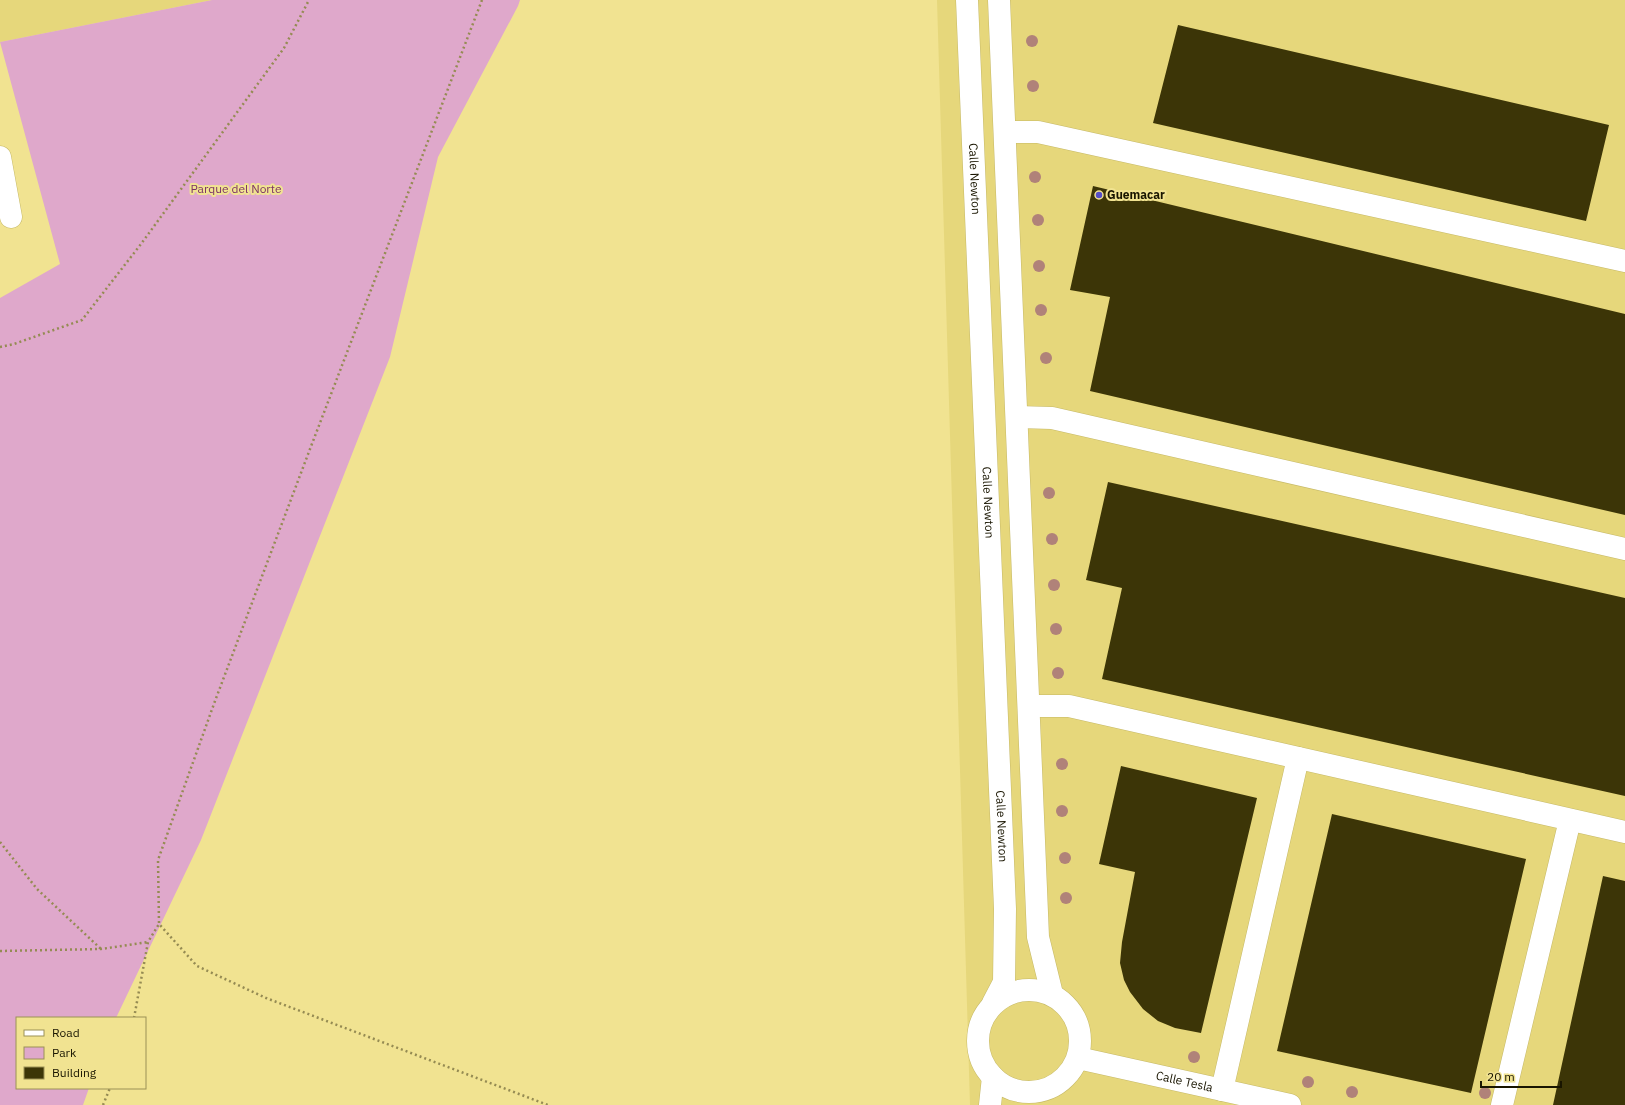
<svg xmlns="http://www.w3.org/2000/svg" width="1625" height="1105" viewBox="0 0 1625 1105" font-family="'IBM Plex Sans',sans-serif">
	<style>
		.built { fill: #e6d77b }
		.green { fill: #dfa8cb }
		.building { fill: #3c3507 }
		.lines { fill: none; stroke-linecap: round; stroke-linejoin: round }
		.street-casing { stroke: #c6b967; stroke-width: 23 }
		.path { stroke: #958b53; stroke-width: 2.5; stroke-dasharray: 2 3; stroke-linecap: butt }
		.street { stroke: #fff; stroke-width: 22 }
		.tree { fill: #b08279 }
		.poi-dot { fill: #554ec6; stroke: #f1e391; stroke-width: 1.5 }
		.labels { text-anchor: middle; stroke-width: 4; stroke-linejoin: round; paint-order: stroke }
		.street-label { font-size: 12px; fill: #191500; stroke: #f1e391 }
		.park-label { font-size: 12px; fill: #7a3265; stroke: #f1e391 }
		.poi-label { font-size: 12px; font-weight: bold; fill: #191500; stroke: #f1e391; text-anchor: start }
	</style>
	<rect width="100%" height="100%" fill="#f1e391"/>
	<path class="built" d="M0,0h212l-212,42z
		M937,0h688v1105h-655z"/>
	<path class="green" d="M212,0h308l-2,6 -80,151 -48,200 -189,483 -85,178h-99v70h72l-6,17h-83v-807l60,-34 -60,-222z"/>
	<path class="building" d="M1178,25l431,100 -23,96 -433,-98z
		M1093,186l532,128v201l-535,-124 20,-94 -40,-7z
		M1108,482l517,116v198l-523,-117 20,-91 -36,-8z
		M1121,766l136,32 -56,235 -26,-5 -17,-7 -15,-12 -13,-17 -6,-12 -4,-17 2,-21 13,-70 -36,-8z
		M1332,814l194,45 -55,234 -194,-42z
		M1603,876l22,5v224h-72z"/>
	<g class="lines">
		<defs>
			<g id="street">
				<path id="s1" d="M967,0l38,909 -1,73 -11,21"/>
				<path d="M999,0l39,937 14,57"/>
				<path d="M1005,132h33l587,129"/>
				<path d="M0,157l11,60"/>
				<path d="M1017,417l35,1 573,131"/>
				<path d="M1029,706h40l556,126"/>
				<circle cx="1029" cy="1041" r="51"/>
				<path id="s2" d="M1078,1058l212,47"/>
				<path d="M1222,1090l76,-332"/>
				<path d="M990,1105l3,-28"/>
				<path d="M1502,1105l68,-285"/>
			</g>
		</defs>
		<use href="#street" class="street-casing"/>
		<path class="path" d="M482,0l-172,449 -95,252 -57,159 1,64 38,42 69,32 282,107
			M0,347l14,-3 68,-24 59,-76 143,-196 25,-48
			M0,842l37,47 64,60
			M0,951l101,-2 47,-7
			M134,1018l14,-76 11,-18
			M103,1105l7,-17"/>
		<use href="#street" class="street"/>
	</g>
	<g class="tree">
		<circle cx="1032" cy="41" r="6"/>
		<circle cx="1033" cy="86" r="6"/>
		<circle cx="1035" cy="177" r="6"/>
		<circle cx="1038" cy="220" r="6"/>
		<circle cx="1039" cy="266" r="6"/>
		<circle cx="1041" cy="310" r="6"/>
		<circle cx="1046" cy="358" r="6"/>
		<circle cx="1049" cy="493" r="6"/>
		<circle cx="1052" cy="539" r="6"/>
		<circle cx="1054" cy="585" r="6"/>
		<circle cx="1056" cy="629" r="6"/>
		<circle cx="1058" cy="673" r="6"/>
		<circle cx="1062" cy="764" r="6"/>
		<circle cx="1062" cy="811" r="6"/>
		<circle cx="1065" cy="858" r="6"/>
		<circle cx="1066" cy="898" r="6"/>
		<circle cx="1194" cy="1057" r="6"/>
		<circle cx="1308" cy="1082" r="6"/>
		<circle cx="1352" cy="1092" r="6"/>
		<circle cx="1485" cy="1093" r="6"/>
	</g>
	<circle class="poi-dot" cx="1099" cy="195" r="4"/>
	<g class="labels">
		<g class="street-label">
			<text dy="4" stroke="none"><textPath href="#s1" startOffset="179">Calle Newton</textPath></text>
			<text dy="4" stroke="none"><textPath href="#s1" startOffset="503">Calle Newton</textPath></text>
			<text dy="4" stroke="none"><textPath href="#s1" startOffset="827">Calle Newton</textPath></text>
			<text dy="4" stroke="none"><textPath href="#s2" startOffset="109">Calle Tesla</textPath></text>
		</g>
		<g class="park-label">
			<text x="236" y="193">Parque del Norte</text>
		</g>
		<g class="poi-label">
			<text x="1107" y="199">Guemacar</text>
		</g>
	</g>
	<rect x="16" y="1017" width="130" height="72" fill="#f1e391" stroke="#9b9157"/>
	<rect x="24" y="1030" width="20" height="6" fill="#ffffff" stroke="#9b9157"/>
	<text x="52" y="1037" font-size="12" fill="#191500">Road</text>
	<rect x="24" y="1047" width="20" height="12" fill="#dfa8cb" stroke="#9b9157"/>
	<text x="52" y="1057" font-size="12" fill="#191500">Park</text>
	<rect x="24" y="1067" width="20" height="12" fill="#3c3507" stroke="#9b9157"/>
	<text x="52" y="1077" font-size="12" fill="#191500">Building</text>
	<path d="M1481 1081v6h80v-6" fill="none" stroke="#191500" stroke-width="2"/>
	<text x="1487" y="1081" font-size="12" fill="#191500" stroke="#f1e391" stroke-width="3" paint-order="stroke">20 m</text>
</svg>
